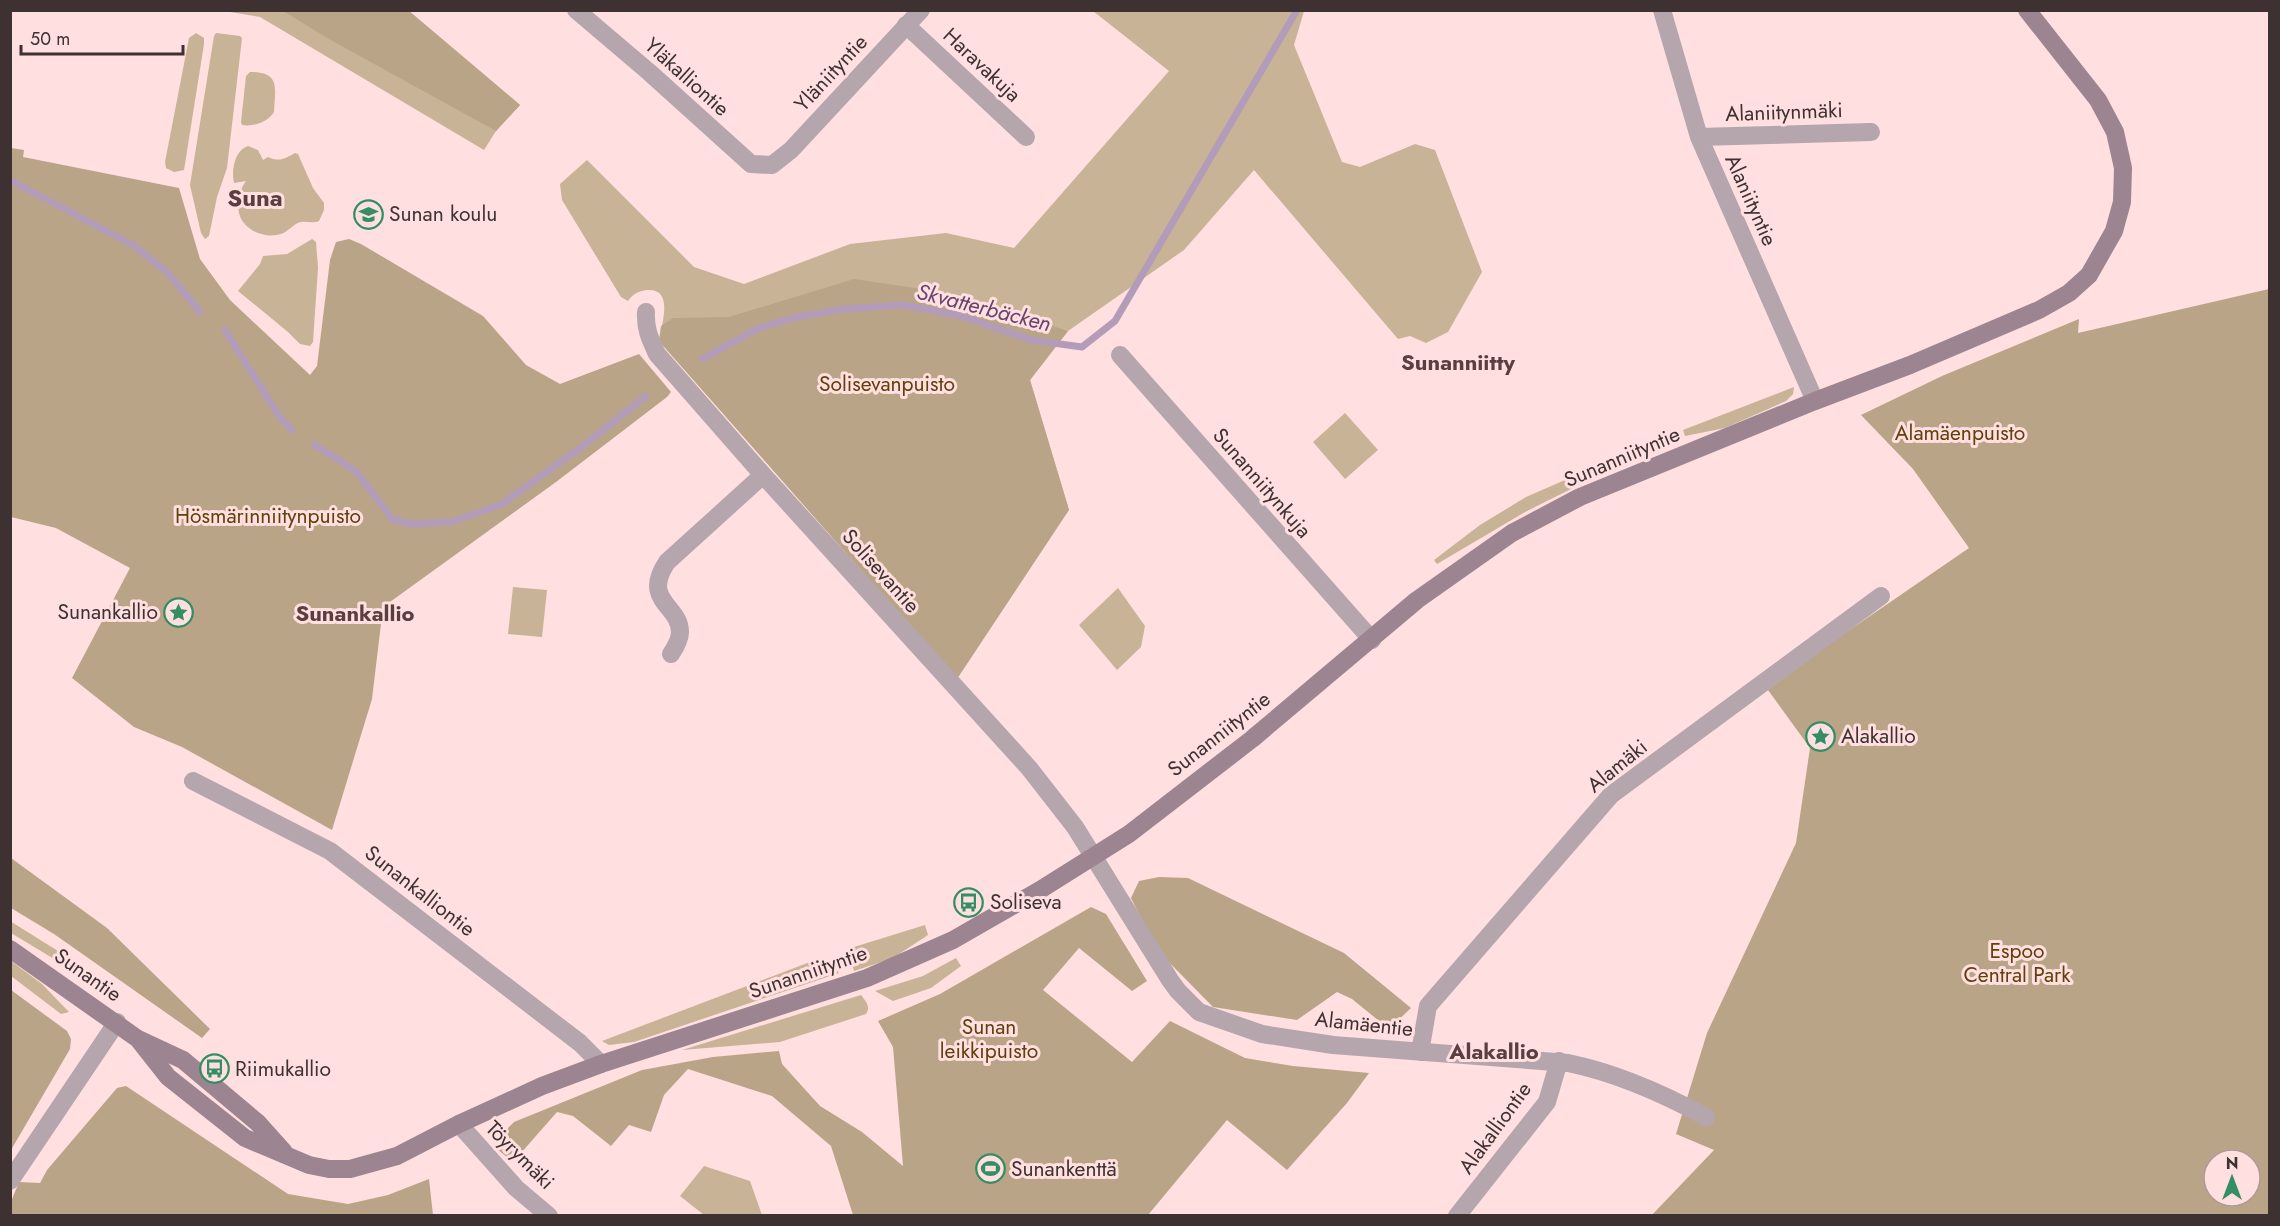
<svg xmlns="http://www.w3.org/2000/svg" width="2280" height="1226" viewBox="0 0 2280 1226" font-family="Jost,sans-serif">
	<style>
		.green { fill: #c9b397 }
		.forest { fill: #baa487; fill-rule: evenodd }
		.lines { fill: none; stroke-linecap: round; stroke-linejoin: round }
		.stream { stroke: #b39cb9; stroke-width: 7 }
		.street { stroke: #b5a5ad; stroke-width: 18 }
		.secondary { stroke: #9c8590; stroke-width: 18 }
		.labels { text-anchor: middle; stroke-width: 6; stroke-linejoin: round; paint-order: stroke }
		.street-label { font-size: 21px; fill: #3d3131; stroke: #ffdfdf }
		.poi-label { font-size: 21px; fill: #3d3131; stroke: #ffdfdf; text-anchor: start }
		.park-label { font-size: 21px; fill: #60400b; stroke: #ffdfdf }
		.water-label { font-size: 22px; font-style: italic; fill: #65446e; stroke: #ffdfdf }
		.neighbourhood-label { font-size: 22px; font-weight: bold; fill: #593f40; stroke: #ffdfdf }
		.quarter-label { font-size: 24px; font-weight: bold; fill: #593f40; stroke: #ffdfdf }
	</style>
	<rect width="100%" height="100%" fill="#ffdfdf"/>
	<path class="green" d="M224,11h185l111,94 -24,26 -12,19 -224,-133z
		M1093,11h211l-10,34 48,117 18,5 55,-23 20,6 47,122 -34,60 -22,11 -16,-7 -12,3 -144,-169 -70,80 -116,81 -38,49 39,130 -204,64 -206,-233c2,-15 16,-53 -12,-51 -9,1 -14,4 -19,11l-7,-4 -59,-97 -2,-16 27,-24 107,107 50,17 106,-40 96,-11 68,15 155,-177z
		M196,33l8,5v6l-20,126 -10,2 -8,-4 -1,-6 24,-124z
		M216,33l24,3 2,2 -15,130 -10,29 -8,39 -4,3 -4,-6 -11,-48 24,-149z
		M250,72c31,0 25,16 24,40 -6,10 -20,15 -32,13l-1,-3 5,-46z
		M248,146l10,4 5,10 5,-3c12,5 16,2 27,-4l3,1 15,34 11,15v7l-5,11c-7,3 -12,0 -18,1 -7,1 -13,10 -20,12 -17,5 -38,-4 -42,-21 -2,-11 0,-23 7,-32l-12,2c-3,-13 1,-33 14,-37z
		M312,239l4,3 2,26 -5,74 -3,4 -10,-2 -12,-12 -50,-41 22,-27 3,-8 24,-2z
		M1794,387l-1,7 -7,7 -61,27 -40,8 -2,-6z
		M1345,413l33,37 -33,29 -32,-37z
		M1611,460l2,5 -40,23 -46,23 -90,53 -3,-4 46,-35 46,-28z
		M513,587l34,3 -5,47 -34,-3z
		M1118,588l27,38 -4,21 -24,23 -38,-45z
		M10,921l48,30 -4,8 -43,-26z
		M925,925l3,10 -35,23 -39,13 -5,-18 5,-6z
		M956,958l5,8 -30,22 -38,13 -18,-10 48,-15z
		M818,959l12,3 9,11 -205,69 -25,3 -7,-4z
		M11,961l31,23 27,28 -8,2 -50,-38z
		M861,995c5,7 10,11 5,19l-86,28 -98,8z
		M704,1166l46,15 12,34h-58l-24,-19z"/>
	<path class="forest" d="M283,11h126l111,94 -24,26 -169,-93z
		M11,148l13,2 -1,7 156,31 21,71 30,41 80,75 7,-9 13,-106 6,-18 13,-3 12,5 122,72 43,49 34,19 79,-30 32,38 -4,5 -111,85 -173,125 -11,92 -40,131 -150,-83 -48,-20 -62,-49 58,-110 -74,-40 -45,-11z
		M854,279l61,9 75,18 78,25 -38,49 39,130 -112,169 -298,-338 2,-15 12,-8 56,-1z
		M2269,289v926l-618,1 63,-66 -38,-16 31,-101 89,-190 14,-95 -42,-58 67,-50 134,-92 -56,-79 -52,-54 81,-39 137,-57 -1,14zM2214,1160h36v36h-36z
		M11,858l96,70 103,101 -8,9 -148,-104 -43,-26z
		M1159,877l29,1 156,75 67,55 -22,21 -37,-30 -15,-7 -40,28 -84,-13 -56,-57 -26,-52 8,-17z
		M1091,907l15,7 41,67 -15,10 -53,-43 -36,42 89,72 38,-41 75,37 48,8 76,7 -22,30 -60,67 -60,-50 -79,95h-295l-22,-69 -59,-50 -84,-27 -24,26 -13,37 -22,-7 -18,21 -38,-30 -16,-4 -44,50 -16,-13 5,-15 12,-12 128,-52 71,-13 66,-6 3,13 38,42 42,26 41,34 -10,-119 -15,-26 62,-27z
		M11,990l56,41 4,8 -1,10 -59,101z
		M126,1086l162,108 60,10 40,-9 41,-16 4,36 -422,1 -1,-12 9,-22 21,1 7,-13 70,-82z"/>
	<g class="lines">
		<path class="stream" d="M10,180l123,65 35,28 32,39
			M225,330l54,86 13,14
			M702,359l57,-31 34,-10 50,-9 60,-4 58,11 70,24 51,7 33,-26 182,-311
			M315,445l41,26 36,48 19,5 40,-2 51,-18 78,-56 66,-52"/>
		<path class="street" d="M576,10l73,62 102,92 21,1 19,-15 130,-140
			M1662,10l37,127 116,264
			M906,25l120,112
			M1699,137l172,-5
			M646,312c-1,17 4,27 11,42l106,121 266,293 46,59 95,153 8,11 21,21 63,22 71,11 235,18c49,10 94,30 138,54
			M1120,355l252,285
			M671,654c4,-6 9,-14 9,-22 0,-27 -39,-31 -13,-70l96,-87
			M193,781l137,70 250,192 21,21
			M1420,1052l8,-46 183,-211 270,-199
			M459,1124l57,64 33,28
			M10,1181l107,-159
			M1457,1216l90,-114 12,-41"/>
		<path class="secondary" d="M10,949l128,90 45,21 75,63 26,29
			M138,1039l30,38 77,61 64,27 20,4h21l47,-13 62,-32 83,-38 59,-22 266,-86 86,-38 87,-50 89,-56 123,-95 165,-139 95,-67 68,-36 235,-96 95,-36 129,-55 30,-17 20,-18 25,-44 8,-29 1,-34 -8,-36 -17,-32 -71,-90"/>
	</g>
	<defs>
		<symbol id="school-ring" viewBox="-11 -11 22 22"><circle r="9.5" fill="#ffdfdf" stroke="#338e64" stroke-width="1.5"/><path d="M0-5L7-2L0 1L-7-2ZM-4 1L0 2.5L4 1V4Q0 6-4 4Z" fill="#338e64"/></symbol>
		<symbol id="sight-ring" viewBox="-11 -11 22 22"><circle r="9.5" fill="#ffdfdf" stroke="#338e64" stroke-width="1.5"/><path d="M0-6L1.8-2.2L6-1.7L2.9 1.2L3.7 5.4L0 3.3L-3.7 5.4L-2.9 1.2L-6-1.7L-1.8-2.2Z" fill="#338e64"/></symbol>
		<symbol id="bus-ring" viewBox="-11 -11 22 22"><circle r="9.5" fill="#ffdfdf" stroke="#338e64" stroke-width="1.5"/><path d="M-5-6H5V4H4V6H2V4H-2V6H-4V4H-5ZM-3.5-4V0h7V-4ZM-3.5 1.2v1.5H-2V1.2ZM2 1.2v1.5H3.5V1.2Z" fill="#338e64"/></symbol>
		<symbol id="stadium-ring" viewBox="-11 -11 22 22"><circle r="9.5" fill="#ffdfdf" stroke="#338e64" stroke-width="1.5"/><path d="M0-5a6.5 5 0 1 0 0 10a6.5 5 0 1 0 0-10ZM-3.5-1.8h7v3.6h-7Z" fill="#338e64"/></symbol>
	</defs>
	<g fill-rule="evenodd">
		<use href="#school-ring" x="352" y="198" width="33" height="33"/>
		<use href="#sight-ring" x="162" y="596" width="33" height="33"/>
		<use href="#sight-ring" x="1804" y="720" width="33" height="33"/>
		<use href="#bus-ring" x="952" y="886" width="33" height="33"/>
		<use href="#bus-ring" x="198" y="1052" width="33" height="33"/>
		<use href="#stadium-ring" x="974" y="1152" width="33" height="33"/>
	</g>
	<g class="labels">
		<g class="street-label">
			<text transform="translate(982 65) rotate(43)" y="7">Haravakuja</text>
			<text transform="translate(831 73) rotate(-47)" y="7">Yläniityntie</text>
			<text transform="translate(687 77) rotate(42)" y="7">Yläkalliontie</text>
			<text transform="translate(1784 112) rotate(-2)" y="7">Alaniitynmäki</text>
			<text transform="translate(1751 200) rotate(66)" y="7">Alaniityntie</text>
			<text transform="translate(1622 457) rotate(-23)" y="7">Sunanniityntie</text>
			<text transform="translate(1262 483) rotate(49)" y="7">Sunanniitynkuja</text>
			<text transform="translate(881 571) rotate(48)" y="7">Solisevantie</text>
			<text transform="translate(1219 734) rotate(-38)" y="7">Sunanniityntie</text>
			<text transform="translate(1617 766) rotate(-39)" y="7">Alamäki</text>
			<text transform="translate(420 891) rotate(38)" y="7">Sunankalliontie</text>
			<text transform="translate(808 972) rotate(-19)" y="7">Sunanniityntie</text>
			<text transform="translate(88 975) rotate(35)" y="7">Sunantie</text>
			<text transform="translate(1364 1024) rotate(6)" y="7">Alamäentie</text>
			<text transform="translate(1495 1128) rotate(-54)" y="7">Alakalliontie</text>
			<text transform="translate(520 1155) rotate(45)" y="7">Töyrymäki</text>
		</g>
		<g class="poi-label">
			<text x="389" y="221">Sunan koulu</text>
			<text x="158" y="619" text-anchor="end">Sunankallio</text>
			<text x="1841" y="743">Alakallio</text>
			<text x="990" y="909">Soliseva</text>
			<text x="235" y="1076">Riimukallio</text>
			<text x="1011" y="1176">Sunankenttä</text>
		</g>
		<g class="park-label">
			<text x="887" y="391">Solisevanpuisto</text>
			<text x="1960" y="440">Alamäenpuisto</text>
			<text x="268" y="523">Hösmärinniitynpuisto</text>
			<text x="2017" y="958">Espoo<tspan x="2017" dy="24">Central Park</tspan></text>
			<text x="989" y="1034">Sunan<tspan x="989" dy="24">leikkipuisto</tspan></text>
		</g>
		<g class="water-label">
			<text transform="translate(984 307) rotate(14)" y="8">Skvatterbäcken</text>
		</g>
		<g class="neighbourhood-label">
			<text x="1458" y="370">Sunanniitty</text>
			<text x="355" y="621">Sunankallio</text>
			<text x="1494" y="1059">Alakallio</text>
		</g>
		<g class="quarter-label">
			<text x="255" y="206">Suna</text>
		</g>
	</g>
	<rect width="2280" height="1226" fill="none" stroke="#3d3131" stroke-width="24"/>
	<g transform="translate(2232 1178)"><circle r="28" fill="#ffdfdf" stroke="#b19999" stroke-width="1.5"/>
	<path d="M0-4.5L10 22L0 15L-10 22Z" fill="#338e64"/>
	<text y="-9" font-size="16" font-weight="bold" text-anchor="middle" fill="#3d3131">N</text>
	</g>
	<path d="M21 45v9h162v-9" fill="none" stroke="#3d3131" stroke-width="3"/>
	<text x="30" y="45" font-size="18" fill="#3d3131" stroke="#ffdfdf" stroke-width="4.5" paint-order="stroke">50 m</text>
</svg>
